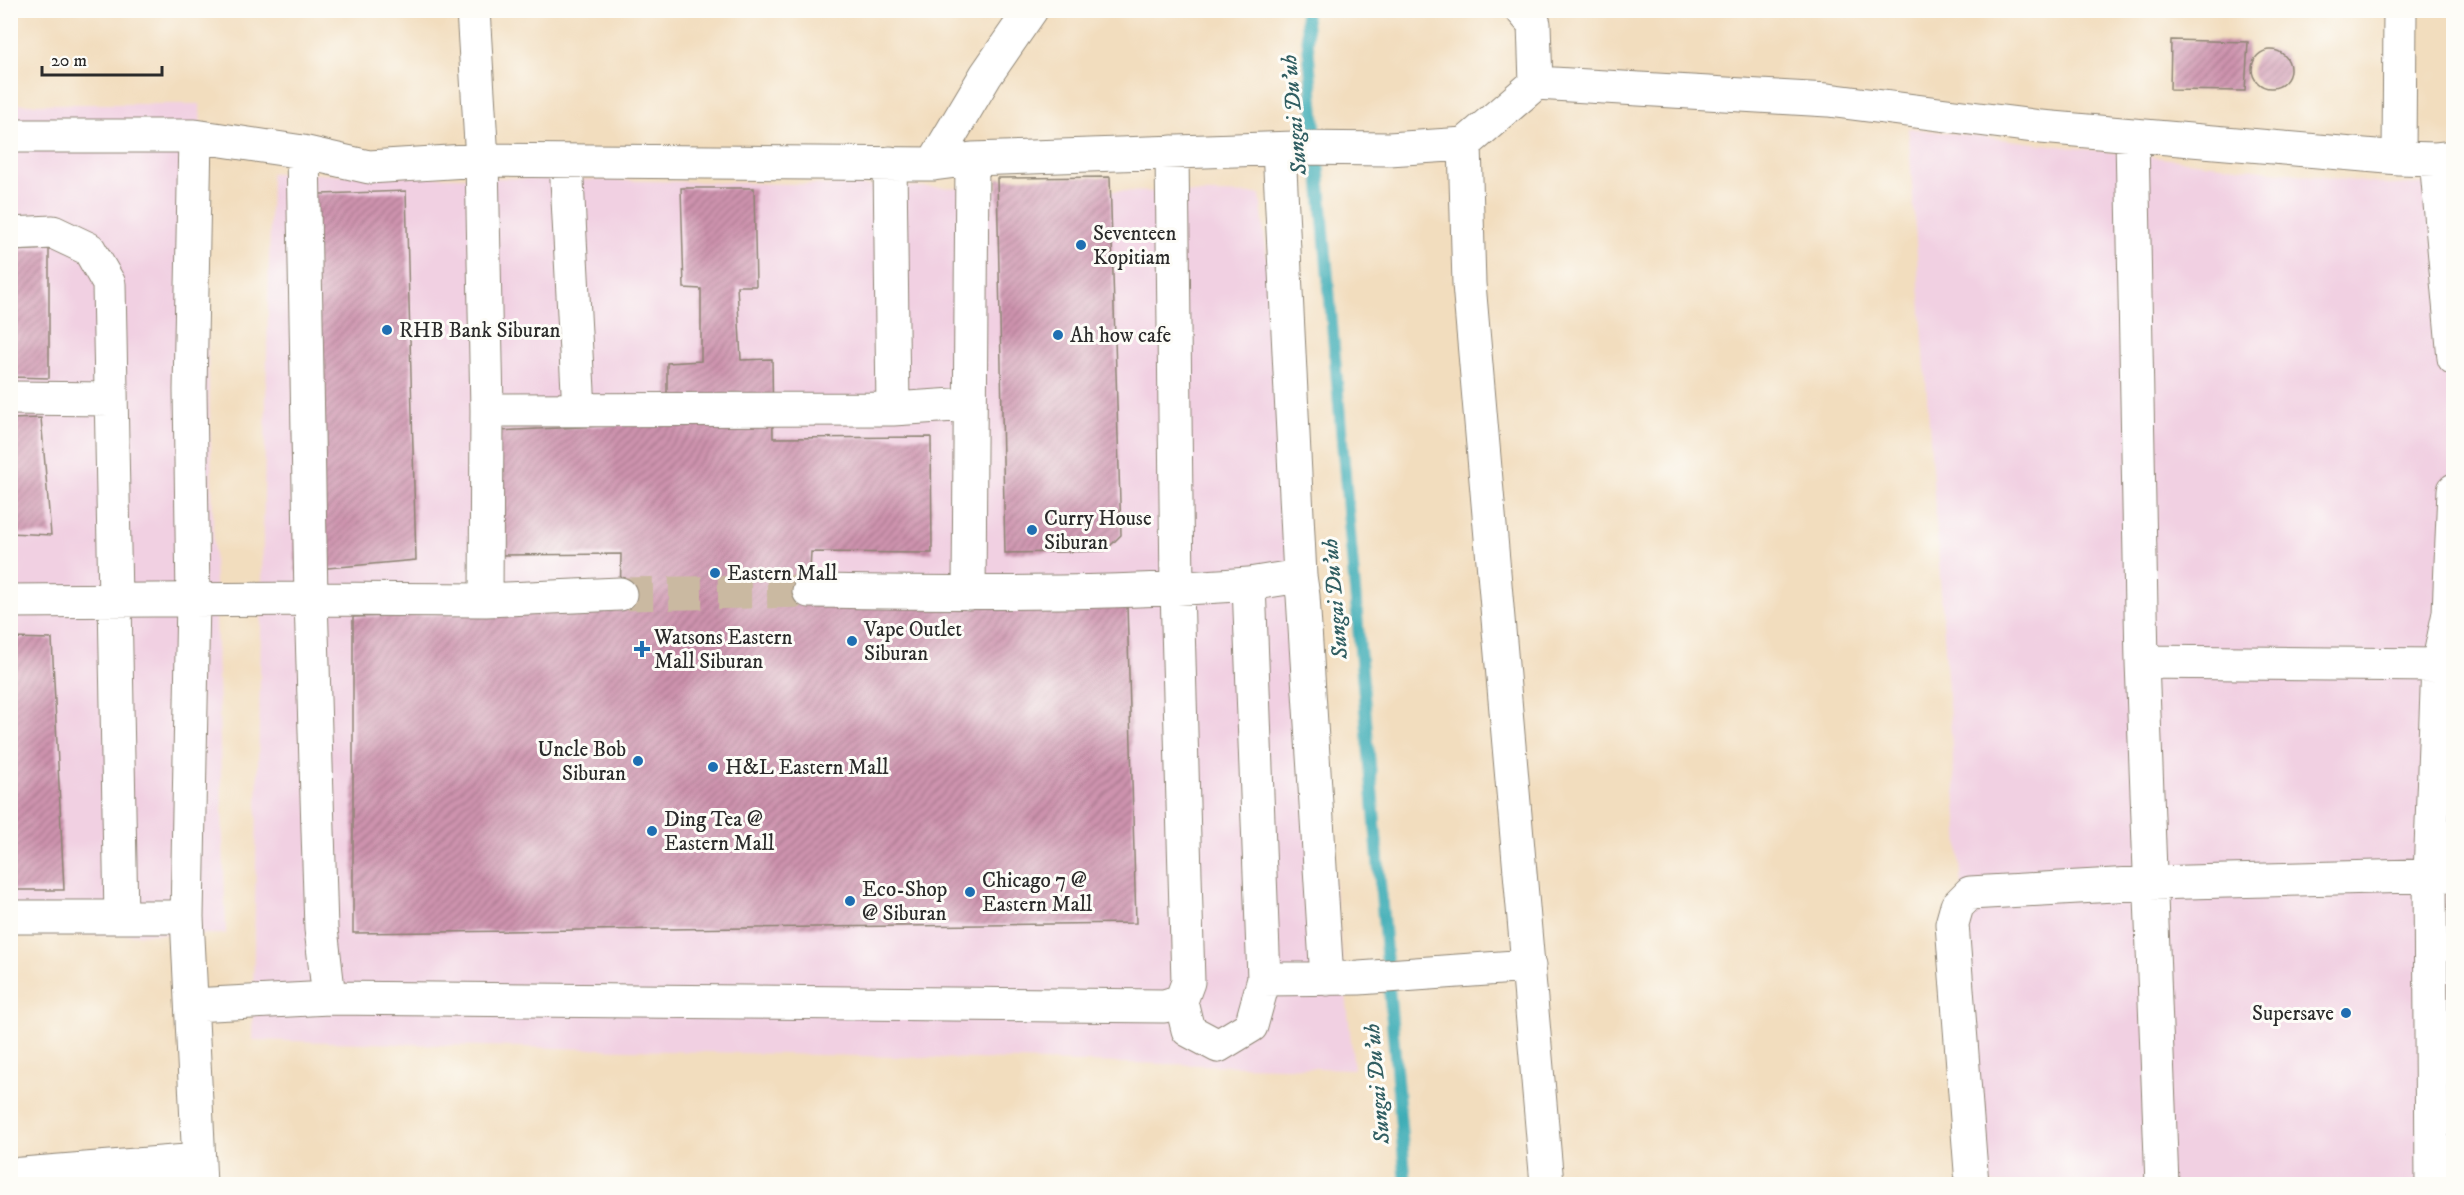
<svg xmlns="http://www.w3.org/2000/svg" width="2464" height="1195" viewBox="0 0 2464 1195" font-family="'IM FELL DW Pica',serif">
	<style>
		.built { fill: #f1d0e2 }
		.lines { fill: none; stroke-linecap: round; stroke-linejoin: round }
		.stream { stroke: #39aab4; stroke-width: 12 }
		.building { fill: url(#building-hatch) }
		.minor-tunnel { stroke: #cab9a1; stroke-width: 33; stroke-dasharray: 33 16; stroke-linecap: butt }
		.minor-casing { stroke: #8e8474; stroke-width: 35 }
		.minor { stroke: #fff; stroke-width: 33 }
		.poi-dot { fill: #1f6fb2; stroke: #fdfcf7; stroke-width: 2 }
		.labels { text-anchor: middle; stroke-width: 6; stroke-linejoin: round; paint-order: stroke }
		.poi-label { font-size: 21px; fill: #2b2b2b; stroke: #fdfcf7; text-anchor: start }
		.water-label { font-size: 22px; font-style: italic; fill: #315e62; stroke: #fdfcf7 }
	</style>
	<defs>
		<pattern id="building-hatch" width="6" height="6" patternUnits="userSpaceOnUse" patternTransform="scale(1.5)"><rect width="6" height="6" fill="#ce93ae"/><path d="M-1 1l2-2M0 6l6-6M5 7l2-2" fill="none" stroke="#a7788e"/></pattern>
	</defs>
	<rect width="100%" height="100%" fill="#fdfcf7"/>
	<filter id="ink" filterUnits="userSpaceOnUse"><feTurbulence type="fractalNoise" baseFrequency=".0167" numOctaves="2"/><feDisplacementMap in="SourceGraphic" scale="12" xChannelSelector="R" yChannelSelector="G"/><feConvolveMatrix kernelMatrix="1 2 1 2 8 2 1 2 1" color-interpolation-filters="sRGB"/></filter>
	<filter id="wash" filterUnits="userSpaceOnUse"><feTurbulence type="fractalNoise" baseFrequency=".008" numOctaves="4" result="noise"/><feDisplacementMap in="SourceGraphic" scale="24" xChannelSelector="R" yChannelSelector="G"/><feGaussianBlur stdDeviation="1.35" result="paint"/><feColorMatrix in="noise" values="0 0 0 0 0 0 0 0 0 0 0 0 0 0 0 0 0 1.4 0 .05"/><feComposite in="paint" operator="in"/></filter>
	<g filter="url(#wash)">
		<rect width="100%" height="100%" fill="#f2ddbe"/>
		<path class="built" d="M10,104h190l26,830 -215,1z
			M1908,128l482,57 63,-3v1002h-470z
			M271,173l989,21 94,875 -1102,-29z"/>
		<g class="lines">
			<path class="stream" d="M1305,10l101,1174"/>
		</g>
		<g id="blocks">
			<path class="building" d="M2171,40l77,2 -3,49 -75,-1z
				M2252 69a19 19 0 1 1 38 0a19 19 0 1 1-38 0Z
				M1110,177l11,358 -16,16 -100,2 -8,-375z
				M681,188h73l2,98h-19l4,74 31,-1 1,79 158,-1 1,116 -121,-1 -2,39 318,13 9,319 -783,10v-316l267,-7 1,-56 -122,1 -1,-124 169,-8v-60l34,-2v-72l-17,-1z
				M406,191l10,369 -121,11 -2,-376z
				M49,249v129l-39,-1v-126z
				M41,418l10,117 -41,-2v-114z
				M10,638l42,1 12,251h-54z"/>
		</g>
	</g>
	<g filter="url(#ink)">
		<use href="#blocks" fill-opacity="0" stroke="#8e8474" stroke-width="1.5"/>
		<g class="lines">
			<path class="minor-tunnel" d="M620,594l189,-3"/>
			<defs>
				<path id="minor" d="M473,10l9,150 5,250 -1,190
					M1522,10l12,14 2,59
					M10,136h185l108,16 66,15 113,-7 451,4 39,-5 323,-11 94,1 76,-5 71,-61 292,17 213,27 358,31 37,1 18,-2
					M195,136l-5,254 3,208 -6,319 13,267
					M2132,136l10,526 20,522
					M1465,144l4,140 78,900
					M1279,149l21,427 -51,8 15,395 95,-1 170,-12
					M2399,158l1,-148
					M2436,159l18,199
					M566,161l13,249
					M890,163l3,246
					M933,164l53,-89 45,-65
					M10,234l43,-2 36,17 20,35 12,633
					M10,398l101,1
					M487,410l406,-1 77,-5
					M1300,576l3,20 24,383
					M809,591c147,2 293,4 440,-7
					M969,593l3,-434
					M620,594l-134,6 -175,-1 10,330 8,69 835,8 17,-5 7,-19 -11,-393 -5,-437
					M10,601l301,-2 -8,-447
					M2142,662l296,3
					M10,917h177
					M1181,1001l7,29 30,16 33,-20 13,-47
					M192,1005l137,-7
					M10,1175l189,-15
					M1972,1184l-20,-260 5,-18 13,-13 180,-10 304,-8
					M2432,1184l-2,-309 8,-210 11,-52 5,-123"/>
			</defs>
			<use href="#minor" class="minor-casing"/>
			<use href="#minor" class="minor"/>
		</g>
	</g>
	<g class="poi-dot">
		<circle cx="1081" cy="245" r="6"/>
		<circle cx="387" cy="330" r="6"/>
		<circle cx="1058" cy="335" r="6"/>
		<circle cx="1032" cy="530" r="6"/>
		<circle cx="715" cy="573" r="6"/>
		<circle cx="852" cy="641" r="6"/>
		<path d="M639 640h6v6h6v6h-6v6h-6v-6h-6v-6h6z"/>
		<circle cx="638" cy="761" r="6"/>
		<circle cx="713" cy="767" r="6"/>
		<circle cx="652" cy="831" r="6"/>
		<circle cx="970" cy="892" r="6"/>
		<circle cx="850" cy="901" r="6"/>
		<circle cx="2346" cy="1013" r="6"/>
	</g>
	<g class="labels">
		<g class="poi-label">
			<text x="1093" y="240">Seventeen<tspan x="1093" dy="24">Kopitiam</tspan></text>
			<text x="399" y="337">RHB Bank Siburan</text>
			<text x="1070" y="342">Ah how cafe</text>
			<text x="1044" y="525">Curry House<tspan x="1044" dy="24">Siburan</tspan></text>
			<text x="727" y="580">Eastern Mall</text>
			<text x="864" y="636">Vape Outlet<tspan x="864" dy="24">Siburan</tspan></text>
			<text x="654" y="644">Watsons Eastern<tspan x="654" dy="24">Mall Siburan</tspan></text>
			<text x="626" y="756" text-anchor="end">Uncle Bob<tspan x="626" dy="24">Siburan</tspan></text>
			<text x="725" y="774">H&amp;L Eastern Mall</text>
			<text x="664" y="826">Ding Tea @<tspan x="664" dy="24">Eastern Mall</tspan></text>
			<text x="982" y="887">Chicago 7 @<tspan x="982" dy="24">Eastern Mall</tspan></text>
			<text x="862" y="896">Eco-Shop<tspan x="862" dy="24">@ Siburan</tspan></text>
			<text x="2334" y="1020" text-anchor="end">Supersave</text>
		</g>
		<g class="water-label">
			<text transform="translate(1293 115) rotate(-95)" y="8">Sungai Du'uh</text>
			<text transform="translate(1334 599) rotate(-95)" y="8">Sungai Du'uh</text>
			<text transform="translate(1376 1084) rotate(-95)" y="8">Sungai Du'uh</text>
		</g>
	</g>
	<rect width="2464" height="1195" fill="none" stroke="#fdfcf7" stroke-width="36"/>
	<path d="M42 66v9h120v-9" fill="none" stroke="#2b2b2b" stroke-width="3"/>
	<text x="51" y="66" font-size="18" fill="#2b2b2b" stroke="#fdfcf7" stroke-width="4.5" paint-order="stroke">20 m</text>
</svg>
